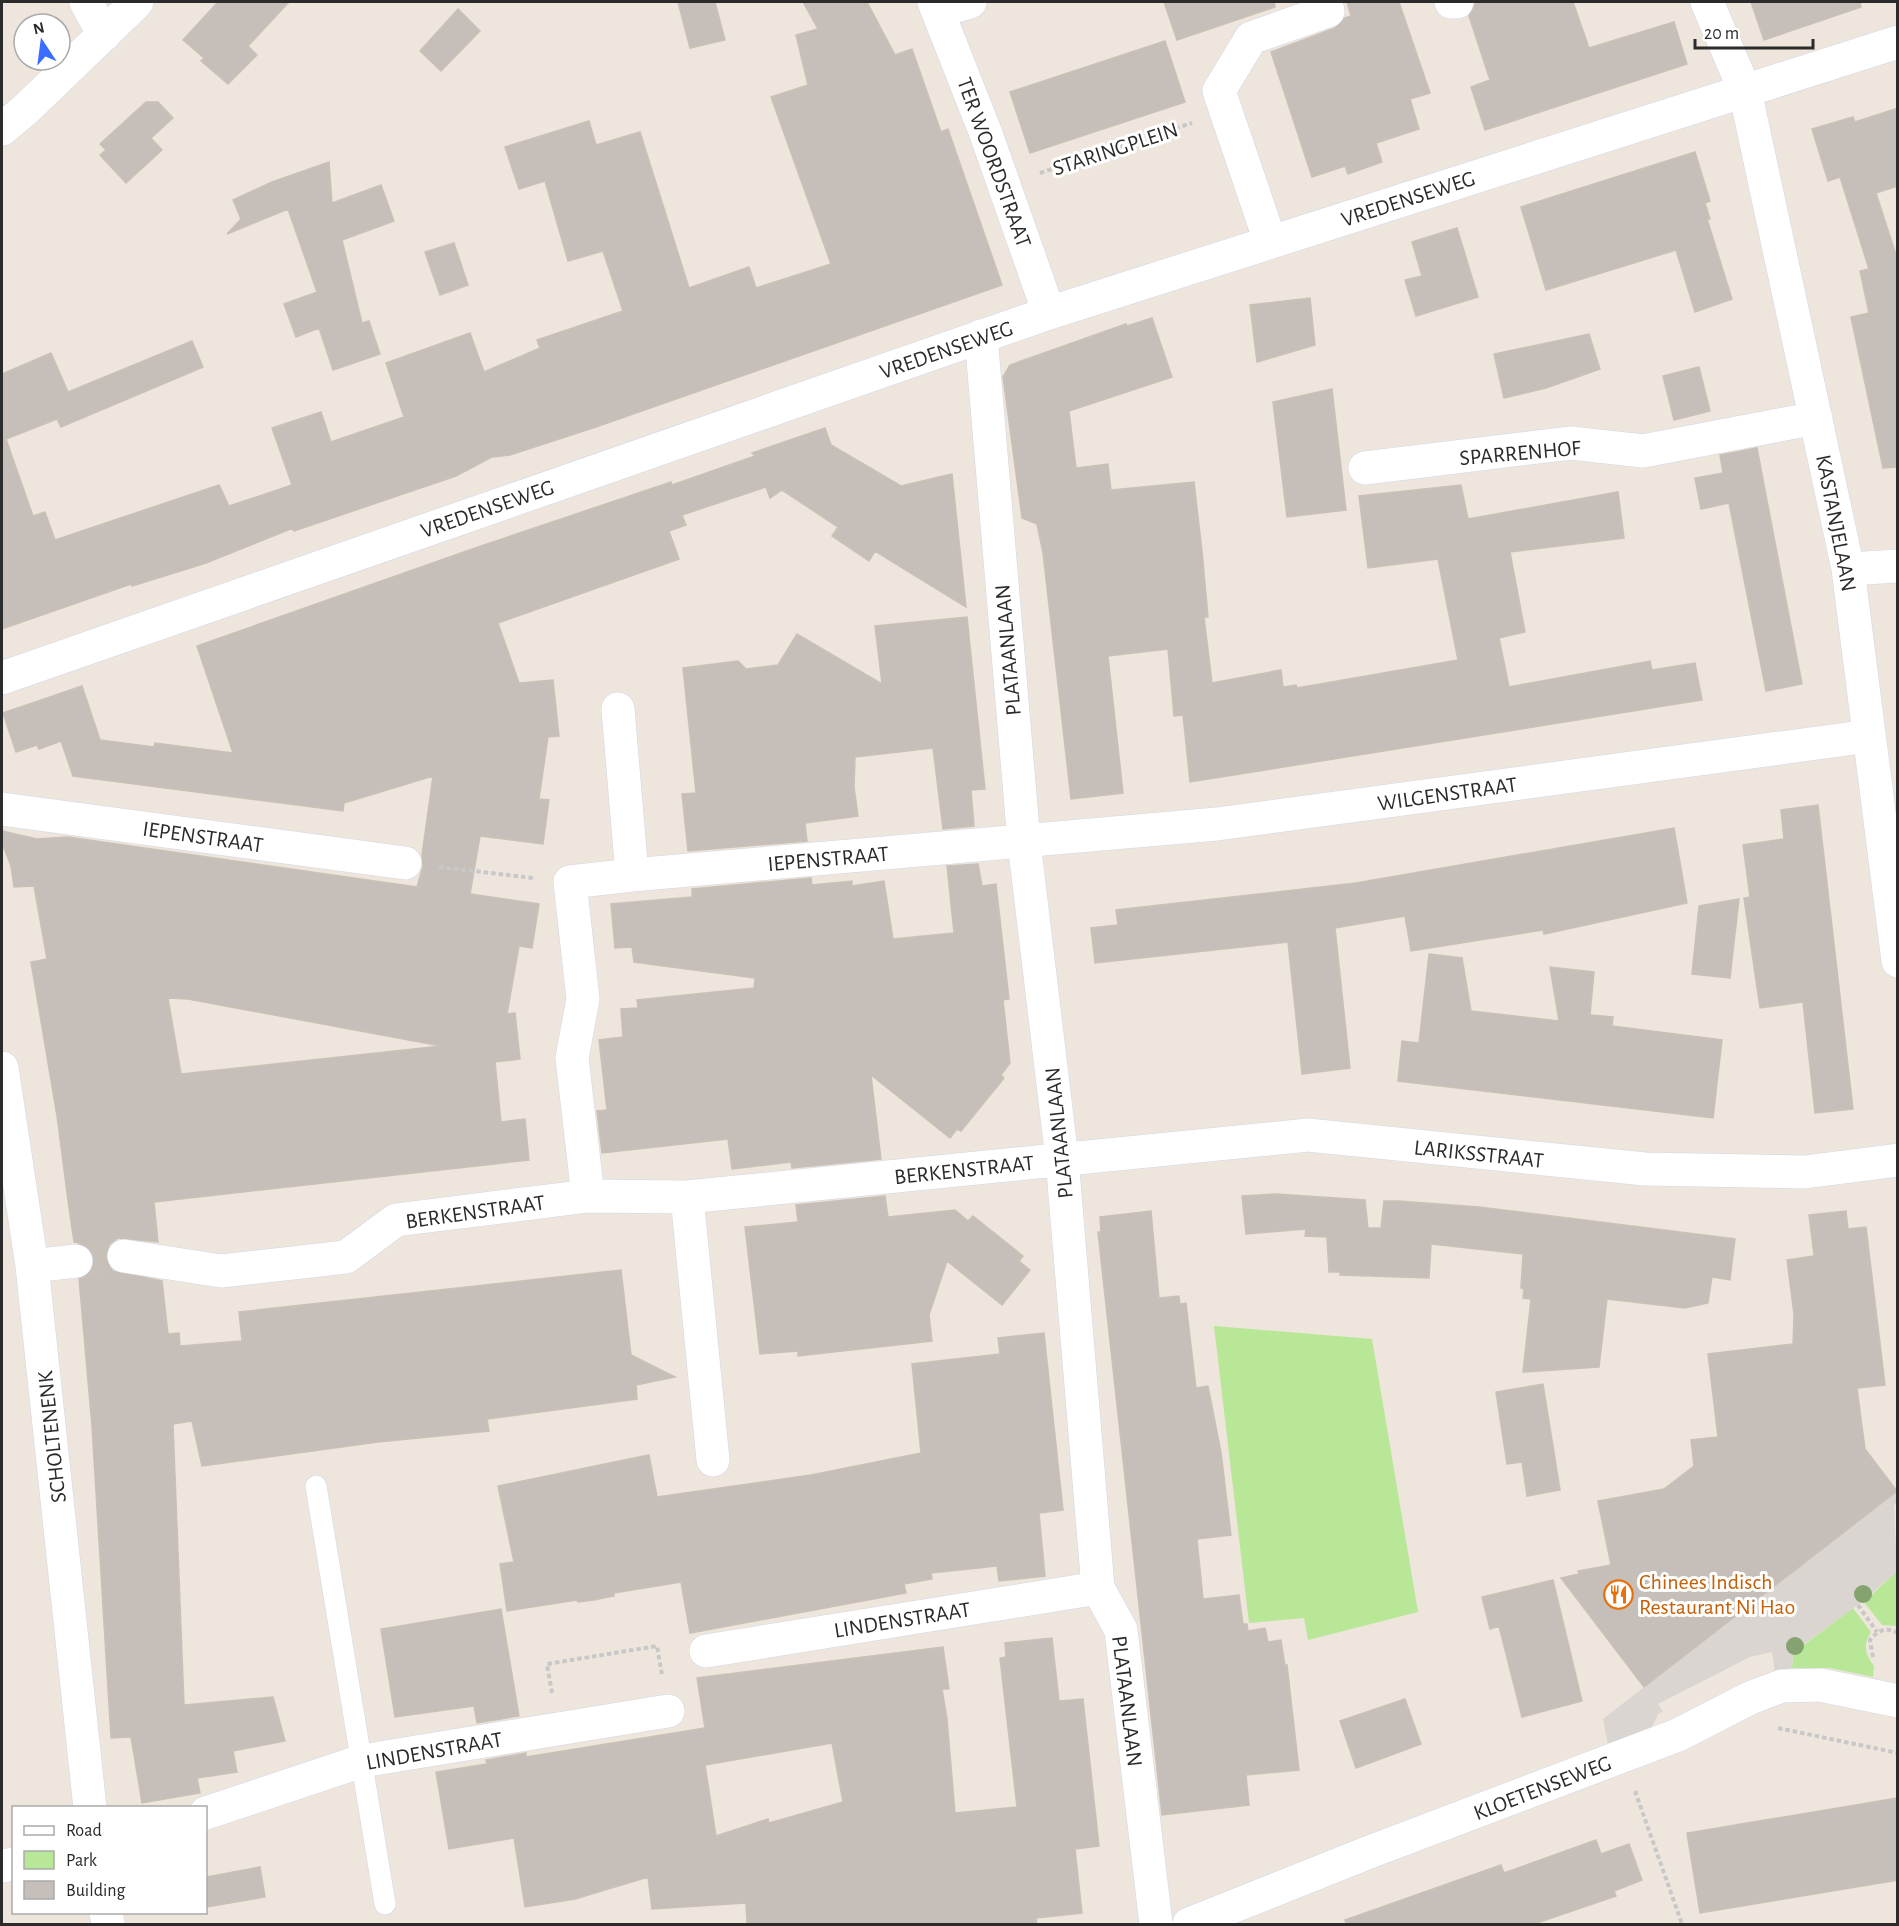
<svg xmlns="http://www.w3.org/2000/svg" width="1899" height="1926" viewBox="0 0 1899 1926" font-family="'Alegreya Sans',sans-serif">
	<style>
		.green { fill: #b8e797 }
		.plaza { fill: #dad5d0 }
		.building { fill: #c6bfb9; stroke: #cac1b6; stroke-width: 1.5; fill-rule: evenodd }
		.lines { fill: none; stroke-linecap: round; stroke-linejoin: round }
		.minor-tunnel { stroke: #c7c0b9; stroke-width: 33; stroke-dasharray: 33 16; stroke-linecap: butt }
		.service-casing { stroke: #d2d7e5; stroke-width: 22 }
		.minor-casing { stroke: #d2d7e5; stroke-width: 34 }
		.secondary-casing { stroke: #d2d7e5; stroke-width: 34 }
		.path { stroke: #c8c8c8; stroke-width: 4; stroke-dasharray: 4.5 3; stroke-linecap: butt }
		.service { stroke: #fff; stroke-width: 21 }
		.minor { stroke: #fff; stroke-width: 33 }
		.secondary { stroke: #fff; stroke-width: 33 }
		.tree { fill: #85a370 }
		.labels { text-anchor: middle; stroke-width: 6; stroke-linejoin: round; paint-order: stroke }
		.street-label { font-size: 22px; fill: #2b2b2b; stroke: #fff }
		.food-label { font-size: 22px; fill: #c56008; stroke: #fff; text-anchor: start }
	</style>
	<rect width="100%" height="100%" fill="#eee5dd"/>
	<path class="green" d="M1214,1326l158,13 46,273 -110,28 -4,-22 -55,5z
		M1897,1571v55l-15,-1 -18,-23z
		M1853,1608l18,24c-9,14 -5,22 3,34l-1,11 -43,-9h-38l1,-15z"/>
	<path class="plaza" d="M1897,1491v13l-3,1 3,66 -34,30 -70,51 -1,16 -17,4 -3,-20 -22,5 -92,47 5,8 -4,1 -9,17 -42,15 -5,-26z"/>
	<path class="building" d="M218,2h71l-41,44 9,9 -29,29 -27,-23 3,-3 -21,-18z
		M678,2h37l10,38 -35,8z
		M803,2h64l28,53 17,-6 29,83 7,-3 54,156 -406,142 -86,28 -18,2 -36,19 -162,55 -1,-3 -87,35 -74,23 -1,-2 -129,45v-255l49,-21 17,39 124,-51 11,26 -142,60 -4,-8 -51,20 27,77 12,-4 10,28 164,-55 10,21 63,-21 -20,-57 49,-16 10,30 73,-25 -18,-54 84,-30 14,39 56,-24 -3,-8 86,-29 -20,-60 -35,10 -23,-80 -26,8 -14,-42 84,-26 7,24 44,-13 49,156 60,-21 7,21 75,-24 -60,-167 37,-12 -12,-50 22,-6z
		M1164,2h110l1,5 -98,33z
		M1347,2h52l31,91 -20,6 9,30 -43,14 6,19 -34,12 -3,-8 -33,11 -41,-125 64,-24 10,-10 6,-2z
		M1476,2h97l16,46 85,-26 13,42 -202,66 -14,-43 19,-7 -21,-64z
		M1751,2h109l1,5 -97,33z
		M458,9l22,22 -39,40 -21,-20z
		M1165,41l20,61 -155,51 -20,-61z
		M146,102h12l15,16 -22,20 11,12 -36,33 -26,-28 6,-5 -6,-6z
		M1898,108v78l-22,7 22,68v206l-15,1 -32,-151 18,-4 -9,-42 9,-2 -29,-92 -12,4 -16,-52 41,-12 2,5z
		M1695,152l15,49 -5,2 5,16h-3l25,80 -37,13 -19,-62 -130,40 -25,-83z
		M329,162l3,41 49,-18 13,36 -52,19 20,83 7,-2 11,33 -47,16 -14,-42 -23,9 -12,-33 33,-12 -29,-83 -61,25 14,-15 -8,-19 39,-18z
		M1457,228l21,69 -62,19 -11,-36 17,-4 -10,-34z
		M454,243l14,42 -28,10 -15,-43z
		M1310,298l5,47 -58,17 -7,-57z
		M1152,318l20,59 -103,34 7,57 32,-4 3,26 83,-8 8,69 6,66h-4l8,66 69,-13 2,17 13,-2 1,3 161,-28 -20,-101 -70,9 -9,-72 102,-11 7,34 150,-27 6,46 -114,14 15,80 -26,6 10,49 141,-26 2,9 43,-7 7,37 -512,82 -7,-67 -9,1 -6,-67 -60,7 15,137 -52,6 -28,-246 -6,-29 -15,-6 -19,-141 7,-12 116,-41 1,2z
		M1589,334l11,35 -54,19 -42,10 -10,-44z
		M1699,367l11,44 -36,9 -11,-44z
		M1332,389l14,121 -59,7 -14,-115z
		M825,428l6,17 70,41 51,-12 14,133 -91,-56 -6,10 -37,-25 6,-9 -56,-37 -12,8 -4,-11 -84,28 4,10 -17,6 10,28 -181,64 21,60 34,-3 6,56 -11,1 -9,62 10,1 -6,44 -63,-8 -10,58 69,10 -7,44 -13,-2 -12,68 8,-1 5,46 -25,3 6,60 24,-3 4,41 -375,42 4,40 -40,-4 -8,6 -4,9v9l7,9 49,10 6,53 11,-1 1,13 62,-5 -3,-29 382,-42 10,85 44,22 -39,8 1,14 -150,20 2,12 -111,11 -176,24 -10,-45 -19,3 11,281 89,-8 12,44 -52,10 4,21 -40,6 3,15 -58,10 -11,-66 -20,1 -19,-312 -13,-147 8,-3 6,-7 1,-11 -3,-9 -8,-5 -9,-2 -5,-34 -12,-92 -26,-154 16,-3 -13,-73 -20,1 -3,-21 -9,-23v-12l35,8 31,-2 349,50 6,-21 -1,-11 11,-79 -89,27 -1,8 -270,-35 -12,-35 -22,8 -2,-4 -21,7 -13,-39 79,-27 18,54 54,7 1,-4 78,10 -36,-107 281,-99 193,-65 1,3 83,-29 -3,-3zM168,998l20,1 253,47 -260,28z
		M1757,448l45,236 -36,7 -37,-188 -28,6 -6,-31 28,-5 -3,-18z
		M967,617l18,172 -14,1 3,36 -31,3 -10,-81 -78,9 -1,30 4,29 -53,7 2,18 -119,10 -6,-57 14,-1 -13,-125 55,-7 8,8 32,-4 19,-31 85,50 -7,-58z
		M1818,805l35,304 -38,4 -12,-111 -43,6 -16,-110 6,-1 -7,-52 41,-6 -3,-29z
		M1674,828l13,75 -143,31 -1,-4 -132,21 -6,-35 -70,12 15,140 -48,6 -14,-132 -193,21 -4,-35 27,-3 -2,-15 240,-27z
		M978,864l4,22 14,-2 13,115 -6,1 7,63 -9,12 3,3 -43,53 -4,-2 -7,9 -79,-63 10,84 -89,9 -1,-6 -59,7 -4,-30 -126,14 -5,-42 10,-1 -8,-70 24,-3 -2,-28 17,-1 -1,-8 117,-12 1,-10 -121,-16 -2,-15 -17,1 -4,-44 81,-7v-8l119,-11 1,7 40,-4v5l32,-5 9,58 61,-6 -7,-67z
		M1739,899l-9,79 -38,-4 7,-68z
		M1429,954l33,4 9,53 88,10 -9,-54 44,5 -4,43 23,2 -1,9 110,14 -9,78 -315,-37 4,-40 17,2z
		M1276,1194l89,6 3,28h13l3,-27h14l81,6 256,32 -5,41 -18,-3 -4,26 -23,5 -78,-9 -8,68 -76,5 8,-73 -8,-1 1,-9 -3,-1 2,-34 -92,-10 -2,34 -89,-3v-3h-11l-2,-35 -22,-1 1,-7 -60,5 -4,-38z
		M885,1196l3,21 67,-7 13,11 5,-5 50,40 -4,5 11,9 -28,35 -55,-44 -18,54 3,26 -134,15v-5l-38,3 -15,-127 53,-5 -2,-17z
		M1151,1211l8,87 20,-2 1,8 6,-1 10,85 12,-2 13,66 10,83 -34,4 6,60 36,-4 4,29h4l1,7 17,-3 3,14 13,-2 4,26 2,-1 12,105 -53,5 3,30 -87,10 -64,-583h3l-1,-15z
		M1846,1211l2,18 18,-2 19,158 -28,3 8,61 32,42 -253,196 -83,-109 18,-4 -1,-3 33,-6 -13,-64 66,-12 30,-23 -3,-26 27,-3 -10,-83 85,-10 1,-30 -7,-54 27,-4 -5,-41z
		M1044,1333l19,177 -24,3 6,63 -46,5 -2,-15 -66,7 1,6 -28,5 2,9 -216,40 -9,-51 -67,11v3l-20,4 -16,2 -1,-2 -70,11 -7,-47 14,-2 -16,-76 151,-31 8,42 154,-22 110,-22 -9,-89 88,-10 -2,-16z
		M1543,1384l17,106 -33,6 -5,-34 -15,2 -11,-72z
		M1553,1580l29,121 -60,16 -23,-91 -9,3 -8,-32z
		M501,1609l18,107 -42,7 -3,-17 -79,11 -14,-88z
		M1052,1638l7,63 24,-2 16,147 -24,3 7,64 -46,5 1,6h-290l-1,-21 -94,6 -4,-32 -73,22 -50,8 -11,-69 -65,11 -13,-77 51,-8 -1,-4 40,-7v4l179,-29 -8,-50 246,-31 6,42h-7l5,30 8,94 62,-6 -17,-149 6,-1 -1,-14zM832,1743l11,59 -74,21 -1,-4 -52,17 -11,-71z
		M1405,1699l16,45 -65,24 -16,-47z
		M1898,1798v82l-198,33 -13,-80z
		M1596,1840l5,14 28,-10 13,36 -28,11 2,5 -82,28h-188l-1,-4 156,-55 3,8z
		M260,1867l5,30 -59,10v-30z"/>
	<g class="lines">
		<path class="minor-tunnel" d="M76,1261l48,-5"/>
		<defs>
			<path id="service" d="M316,1486l69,418"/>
			<path id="minor" d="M86,2l18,33
				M934,2l52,132 63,179
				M1451,2h6
				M1707,2l38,89 103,478 50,392
				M940,11l30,-9
				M2,129l24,-20 111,-107
				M1270,241l-51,-150 32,-53 77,-27
				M981,336l43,506 38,317 36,429 23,42 35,294
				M1365,468l206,-25 72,8 173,-33
				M1848,569l50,-3
				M618,709l14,166 585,-51 652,-88
				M2,809l403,54
				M2,1068l30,198 58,542
				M588,1196l99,1
				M124,1256l97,15 125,-14 50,-37 192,-24 -16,-138 11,-59 -13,-117 62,-7
				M32,1266l44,-5
				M713,1460l-26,-263 621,-62 337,34 160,3 93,-12
				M706,1651l392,-63
				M206,1813l156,-52 306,-50
				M2,1866l12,-2
				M106,1912l2,12
				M1189,1924l178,-71 311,-118 72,-37 32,-12 38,-1 78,16"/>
			<path id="secondary" d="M2,678l1047,-365 849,-271"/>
		</defs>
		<use href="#service" class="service-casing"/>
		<use href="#minor" class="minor-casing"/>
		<use href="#secondary" class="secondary-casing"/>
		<path class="path" d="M1040,173l152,-50
			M439,867l94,11
			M1858,1605l19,27
			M1873,1657l-3,-17c7,-9 16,-14 28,-7
			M552,1693l-5,-29 110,-18 5,29
			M1778,1728l120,25
			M1635,1791l47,133"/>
		<use href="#service" class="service"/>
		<use href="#minor" class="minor"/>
		<use href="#secondary" class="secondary"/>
	</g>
	<g class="tree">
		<circle cx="1863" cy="1594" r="9"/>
		<circle cx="1795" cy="1646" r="9"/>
	</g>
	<defs>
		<symbol id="restaurant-ring" viewBox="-11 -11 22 22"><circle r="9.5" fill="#fff" stroke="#e8710a" stroke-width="1.5"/><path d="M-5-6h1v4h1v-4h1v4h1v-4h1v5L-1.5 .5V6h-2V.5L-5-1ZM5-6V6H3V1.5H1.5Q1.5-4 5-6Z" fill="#e8710a"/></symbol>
	</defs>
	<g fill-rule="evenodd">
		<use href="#restaurant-ring" x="1602" y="1578" width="33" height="33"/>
	</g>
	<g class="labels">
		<g class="street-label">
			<text transform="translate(1115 148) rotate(-18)" y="8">STARINGPLEIN</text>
			<text transform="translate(995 162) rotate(70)" y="8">TER WOORDSTRAAT</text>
			<text transform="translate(1408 198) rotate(-18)" y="8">VREDENSEWEG</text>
			<text transform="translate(946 349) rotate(-19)" y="8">VREDENSEWEG</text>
			<text transform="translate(1520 452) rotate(-5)" y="8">SPARRENHOF</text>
			<text transform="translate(487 508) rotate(-19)" y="8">VREDENSEWEG</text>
			<text transform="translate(1837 523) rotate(79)" y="8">KASTANJELAAN</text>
			<text transform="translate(1007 650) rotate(-95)" y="8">PLATAANLAAN</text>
			<text transform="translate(1447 793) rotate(-8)" y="8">WILGENSTRAAT</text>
			<text transform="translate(203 836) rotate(8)" y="8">IEPENSTRAAT</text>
			<text transform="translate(828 858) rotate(-5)" y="8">IEPENSTRAAT</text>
			<text transform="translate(1058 1133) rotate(-96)" y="8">PLATAANLAAN</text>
			<text transform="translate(1479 1153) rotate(6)" y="8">LARIKSSTRAAT</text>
			<text transform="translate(964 1169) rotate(-6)" y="8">BERKENSTRAAT</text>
			<text transform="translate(475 1211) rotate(-8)" y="8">BERKENSTRAAT</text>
			<text transform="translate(51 1437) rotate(-96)" y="8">SCHOLTENENK</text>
			<text transform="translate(902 1619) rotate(-9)" y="8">LINDENSTRAAT</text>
			<text transform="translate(1128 1701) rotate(83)" y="8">PLATAANLAAN</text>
			<text transform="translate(434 1750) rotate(-10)" y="8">LINDENSTRAAT</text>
			<text transform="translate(1542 1787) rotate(-21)" y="8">KLOETENSEWEG</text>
		</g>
		<g class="food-label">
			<text x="1639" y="1589">Chinees Indisch<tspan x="1639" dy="25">Restaurant Ni Hao</tspan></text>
		</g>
	</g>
	<rect width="1899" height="1926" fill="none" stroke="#2b2b2b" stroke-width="6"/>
	<rect x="12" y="1806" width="195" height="108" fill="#ffffff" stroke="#aaaaaa" stroke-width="1.5"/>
	<rect x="24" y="1826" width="30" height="9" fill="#ffffff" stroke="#aaaaaa" stroke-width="1.5"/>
	<text x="66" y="1836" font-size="18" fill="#2b2b2b">Road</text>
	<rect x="24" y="1851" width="30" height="18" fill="#b8e797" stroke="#aaaaaa" stroke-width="1.5"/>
	<text x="66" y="1866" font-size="18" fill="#2b2b2b">Park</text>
	<rect x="24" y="1881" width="30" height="18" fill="#c6bfb9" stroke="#aaaaaa" stroke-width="1.5"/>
	<text x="66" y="1896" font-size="18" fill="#2b2b2b">Building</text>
	<g transform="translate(42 42) rotate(347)"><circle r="28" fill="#ffffff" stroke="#aaaaaa" stroke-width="1.5"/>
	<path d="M0-4.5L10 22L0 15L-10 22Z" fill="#396dff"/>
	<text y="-9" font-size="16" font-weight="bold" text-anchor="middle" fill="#2b2b2b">N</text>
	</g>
	<path d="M1695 39v9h118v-9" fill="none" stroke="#2b2b2b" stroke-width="3"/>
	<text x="1704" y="39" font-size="18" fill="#2b2b2b" stroke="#ffffff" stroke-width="4.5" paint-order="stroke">20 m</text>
</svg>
